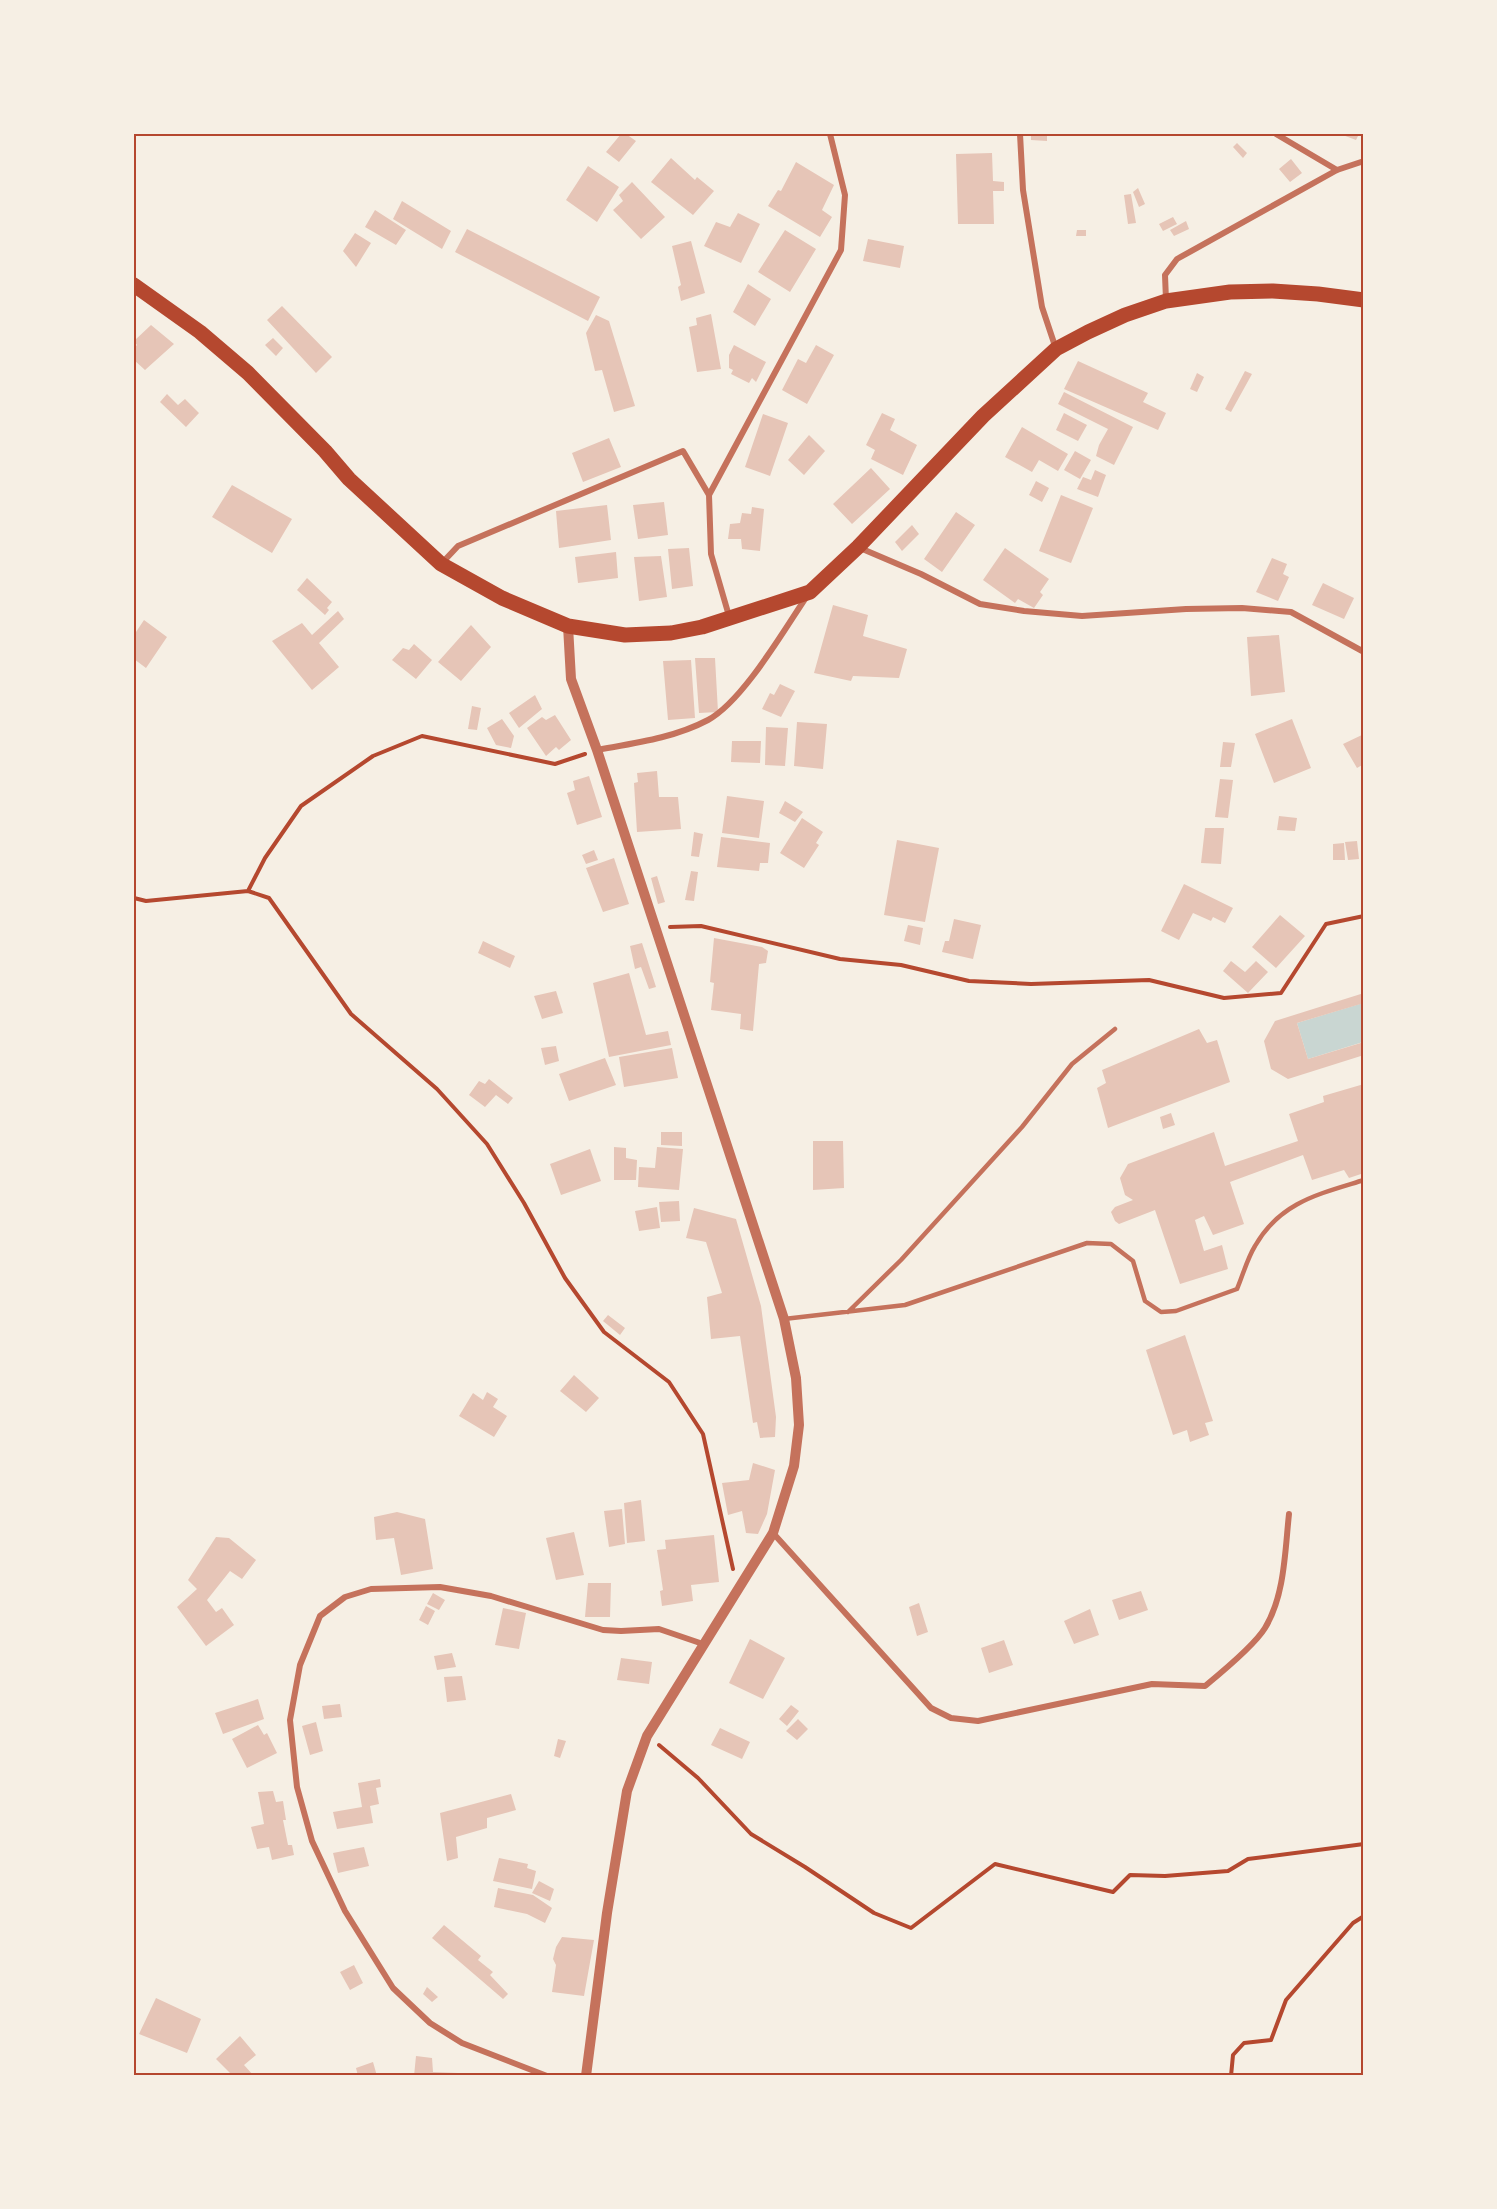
<svg xmlns="http://www.w3.org/2000/svg" width="1497" height="2209" viewBox="0 0 1497 2209" font-family="Quicksand,sans-serif">
	<style>
		.water { fill: #c9d6d2 }
		.building { fill: #e6c5b7 }
		.lines { fill: none; stroke-linecap: round; stroke-linejoin: round }
		.path { stroke: #b5482f; stroke-width: 4 }
		.service { stroke: #c5725c; stroke-width: 4.5 }
		.minor { stroke: #c5725c; stroke-width: 6 }
		.tertiary { stroke: #c5725c; stroke-width: 10 }
		.primary { stroke: #b5482f; stroke-width: 15 }
		.neatline { fill: none; stroke: #b5482f; stroke-width: 2 }
	</style>
	<rect width="100%" height="100%" fill="#f6efe4"/>
	<path class="water" d="M1363,1003v39l-55,17 -11,-36z"/>
	<path class="building" d="M621,134h5l10,7 -17,21 -13,-10z
		M1031,134h16v7l-16,-1z
		M1340,134h19l-3,6z
		M1237,143l10,10 -4,5 -10,-11z
		M992,153l1,28 11,1v9h-11l1,33h-36l-2,-70z
		M671,158l24,22 2,-3 17,14 -21,24 -42,-33z
		M1291,159l11,14 -12,9 -11,-13z
		M796,162l38,23 -12,25 10,7 -12,20 -52,-31 10,-16 3,1z
		M588,166l31,21 -22,35 -31,-22z
		M632,182l33,35 -24,22 -28,-29 10,-9 -4,-6z
		M1138,188l7,16 -6,3 -6,-15z
		M1131,194l5,29 -8,1 -4,-29z
		M402,201l49,30 -9,18 -49,-30z
		M375,210l31,20 -10,15 -31,-18z
		M738,213l22,11 -19,39 -37,-17 12,-24 14,5z
		M1173,217l4,7 -14,7 -4,-7z
		M1186,221l3,8 -15,7 -4,-6z
		M467,229l133,68 -12,24 -133,-69z
		M785,230l31,19 -26,43 -32,-20z
		M1077,230h9v6h-10z
		M355,233l16,10 -15,24 -13,-16z
		M868,239l36,7 -4,22 -37,-7z
		M691,241l14,52 -24,8 -3,-14 3,-2 -9,-39z
		M748,284l23,15 -16,27 -22,-14z
		M282,306l50,51 -16,16 -49,-53z
		M711,314l10,55 -24,3 -8,-45 8,-2 -1,-7z
		M596,315l13,6 26,85 -21,6 -12,-42 -7,1 -9,-38z
		M151,325l23,19 -29,26 -11,-10v-12l3,-3 -3,-4z
		M273,338l10,10 -7,8 -11,-11z
		M734,345l32,17 -10,20 -4,-4 -3,5 -18,-9 2,-4 -4,-2v-13z
		M816,345l18,10 -27,49 -25,-14 16,-31 8,4z
		M1078,361l70,32 -5,9 23,11 -8,17 -94,-41z
		M1245,371l7,3 -21,38 -6,-3z
		M1197,373l7,4 -7,15 -7,-3z
		M1064,392l69,35 -19,38 -18,-9 3,-11 9,-16 -50,-25z
		M167,394l11,11 7,-6 14,14 -13,14 -26,-25z
		M882,413l13,6 -5,11 27,15 -14,30 -32,-16 4,-9 -9,-5z
		M1064,413l23,12 -9,16 -22,-11z
		M763,414l25,9 -18,53 -25,-9z
		M1022,427l46,27 -10,17 -19,-11 -7,12 -27,-15z
		M809,435l16,16 -21,24 -16,-15z
		M609,438l12,29 -38,15 -11,-29z
		M1075,451l16,9 -11,19 -16,-9z
		M871,468l19,21 -38,35 -19,-20z
		M1095,470l11,5 -8,22 -21,-8 6,-12 8,3z
		M1036,481l13,7 -7,14 -13,-7z
		M232,485l60,34 -20,34 -60,-36z
		M1061,495l32,13 -22,55 -32,-12z
		M664,502l4,33 -30,4 -5,-34z
		M607,505l4,35 -52,8 -3,-37z
		M752,507l12,2 -4,42 -18,-2 -1,-10h-13l2,-15 10,-1 2,-10 9,1z
		M956,512l19,13 -33,47 -18,-13z
		M912,525l7,9 -17,17 -7,-9z
		M689,548l4,38 -21,3 -4,-40z
		M1005,548l44,31 -9,13 3,3 -9,13 -16,-9 -3,4 -32,-23z
		M616,552l2,26 -40,5 -3,-26z
		M661,556l6,41 -28,4 -5,-44z
		M1272,558l15,6 -4,10 6,3 -11,24 -22,-9z
		M307,578l25,24 -5,6 2,2 -4,5 -28,-25z
		M1323,583l31,15 -10,21 -32,-14z
		M833,605l35,10 -5,21 44,13 -8,29 -46,-2 -2,5 -37,-8z
		M338,611l6,8 -25,24 20,24 -27,23 -40,-49 30,-18 10,12z
		M144,620l23,17 -21,31 -12,-9v-24z
		M471,625l20,22 -30,34 -23,-19z
		M1279,635l6,57 -34,4 -4,-59z
		M414,644l18,16 -16,19 -24,-19 11,-12 6,2z
		M695,658h20l3,54 -19,1z
		M691,660l4,58 -27,2 -5,-59z
		M780,684l15,7 -14,26 -19,-8 8,-16 4,2z
		M535,695l7,14 -23,19 -10,-15z
		M472,706l9,2 -4,22 -9,-1z
		M555,715l16,25 -12,10 -3,-3 -10,9 -19,-28 15,-11 4,3z
		M502,719l12,17 -3,12 -15,-3 -9,-17z
		M1292,719l19,49 -37,15 -19,-49z
		M797,722l30,2 -4,45 -29,-3z
		M766,727l22,1 -3,38 -20,-1z
		M1364,734v30l-7,4 -14,-24z
		M732,741h29l-1,22 -29,-1z
		M1223,742l12,1 -4,24h-11z
		M657,771l2,26h19l3,32 -44,3 -3,-49 4,-1 -1,-9z
		M589,776l13,41 -25,8 -10,-32 8,-3 -2,-9z
		M1220,779l13,1 -5,38 -13,-1z
		M727,796l37,5 -5,37 -37,-5z
		M785,801l18,11 -8,10 -16,-9z
		M1279,816l18,2 -2,13 -18,-1z
		M802,818l21,14 -7,11 3,2 -15,23 -24,-15z
		M1205,828h19l-3,36 -20,-1z
		M694,832l9,2 -4,23 -8,-1z
		M721,837l49,6 -2,20h-8l-1,8 -42,-4z
		M897,840l42,8 -14,74 -41,-7z
		M1357,841l2,18 -11,1 -3,-18z
		M1344,843l1,17h-12v-16z
		M594,850l4,10 -12,4 -4,-9z
		M614,858l15,46 -26,8 -17,-44z
		M691,871l7,1 -4,29 -9,-1z
		M657,876l8,26 -7,2 -7,-26z
		M1184,884l49,24 -8,15 -12,-6 -2,4 -18,-8 -14,27 -18,-9z
		M1280,915l25,21 -29,32 -24,-21z
		M954,919l27,6 -8,34 -31,-7 3,-11h4z
		M908,925l15,3 -3,17 -16,-4z
		M714,938l48,9 6,4 -2,12 -7,1 -6,67 -13,-2 1,-15 -30,-4 3,-27 -4,-1z
		M483,941l32,15 -5,12 -32,-15z
		M642,943l14,44 -7,2 -8,-22 -6,2 -5,-23z
		M1231,961l14,11 11,-11 12,11 -20,21 -25,-22z
		M629,973l17,62 22,-4 3,14 -62,12 -16,-74z
		M556,991l7,22 -21,6 -8,-23z
		M1364,993v10l-67,20 11,36 56,-17v13l-76,24 -17,-10 -7,-28 11,-20z
		M1199,1029l8,14 10,-3 13,42 -122,46 -11,-40 9,-5 -4,-13z
		M556,1046l3,15 -14,4 -4,-17z
		M672,1048l6,30 -54,9 -5,-30z
		M605,1058l11,27 -47,16 -10,-27z
		M489,1079l24,19 -5,6 -12,-9 -11,12 -16,-12 10,-14 6,3z
		M1364,1084v89l-15,5 -5,-8 -32,10 -9,-25 -73,27 14,42 -31,11 -9,-19 -9,4 9,31 18,-6 6,24 -48,15 -25,-74 -36,14 -4,-3 -4,-9 4,-5 18,-7 -8,-5 -5,-17 8,-14 86,-32 11,34 73,-25 -9,-27 35,-12 -1,-6z
		M1171,1113l4,12 -12,4 -3,-12z
		M661,1132h21v14l-21,-1z
		M813,1141h30l1,47 -31,2z
		M614,1147l12,1v10l11,2 -1,20h-22z
		M657,1147l26,2 -4,41 -41,-3 1,-20 16,1z
		M590,1149l11,32 -40,14 -11,-31z
		M679,1201l1,20 -19,1 -2,-20z
		M657,1207l3,21 -21,3 -4,-20z
		M694,1208l42,11 25,87 15,111 -1,20 -15,1 -3,-16 -4,1 -13,-87 -29,3 -4,-42 15,-4 -16,-51 -20,-4z
		M608,1315l17,13 -5,7 -17,-14z
		M1185,1335l28,86 -8,2 4,12 -19,7 -3,-12 -14,5 -27,-85z
		M574,1375l25,23 -13,14 -26,-21z
		M487,1392l11,7 -5,8 14,9 -13,21 -35,-21 14,-23 10,7z
		M753,1463l22,7 -8,44 -9,20 -12,-1 -4,-22 -14,4 -6,-32 27,-3z
		M641,1500l4,41 -18,2 -3,-40z
		M622,1509l3,35 -16,3 -5,-36z
		M397,1512l28,7 8,50 -32,6 -7,-37 -18,2 -2,-23z
		M574,1532l10,43 -28,5 -10,-42z
		M714,1535l5,47 -28,3 2,16 -31,5 -2,-15 3,-1 -6,-40 9,-1 -1,-9z
		M216,1537l13,1 27,22 -14,19 -12,-8 -23,29 9,12 6,-4 12,17 -28,21 -29,-39 20,-18 -9,-9z
		M588,1583h23l-1,34h-25z
		M1141,1591l7,19 -29,10 -7,-20z
		M433,1593l12,7 -6,10 -12,-6z
		M919,1603l9,29 -11,4 -8,-29z
		M426,1606l9,5 -7,14 -9,-5z
		M503,1608l23,5 -7,36 -24,-4z
		M1090,1609l9,26 -25,9 -10,-23z
		M750,1639l35,19 -22,41 -34,-16z
		M1004,1640l9,25 -24,8 -8,-25z
		M452,1653l4,14 -19,3 -3,-14z
		M621,1658l31,4 -3,22 -32,-4z
		M462,1676l4,24 -19,2 -3,-25z
		M258,1699l6,20 -41,15 -8,-21z
		M340,1704l2,13 -18,2 -2,-13z
		M791,1705l8,6 -12,15 -8,-7z
		M798,1719l10,10 -11,11 -11,-9z
		M316,1722l7,29 -13,4 -8,-29z
		M258,1725l6,10 3,-2 10,20 -30,15 -15,-29z
		M720,1728l30,14 -8,17 -31,-14z
		M558,1739l8,2 -6,17 -6,-2z
		M380,1779l1,8 -5,1 3,16 -9,2 3,17 -36,6 -4,-17 29,-5 -4,-24z
		M273,1791l3,11 7,-1 3,19h-3l5,25h4l2,10 -22,5 -3,-13 -12,2 -6,-22 13,-3 -6,-32z
		M511,1794l5,16 -29,8v10l-31,9 2,21 -11,3 -7,-48z
		M364,1847l5,19 -31,7 -5,-20z
		M499,1858l29,6 -1,4 9,3 -4,18 -39,-8z
		M539,1881l15,8 -4,12 -18,-8z
		M498,1888l35,7 19,13 -7,15 -18,-9 -33,-7z
		M444,1925l37,31 -3,4 15,12 -3,3 18,19 -5,5 -71,-61z
		M562,1937l32,3 -10,56 -32,-4 4,-27 -3,-6 3,-12z
		M354,1965l9,18 -13,7 -10,-18z
		M427,1987l11,10 -6,5 -9,-8z
		M156,1998l45,21 -14,34 -48,-19z
		M240,2036l16,19 -12,10 10,11h-21l-17,-17z
		M416,2056l16,2 1,14 25,1v3h-44z
		M373,2062l4,14h-19l-2,-8z"/>
	<g class="lines">
		<path class="path" d="M248,891l17,-33 36,-52 72,-50 49,-20 133,28 30,-10
			M134,898l12,3 102,-10 21,7 82,116 86,75 50,55 37,59 41,75 39,54 65,50 34,52 30,135
			M670,927l31,-1 139,33 61,6 68,16 62,3 118,-4 75,18 57,-5 45,-69 38,-8
			M659,1745l39,33 53,56 54,33 69,46 37,15 84,-64 118,28 17,-17 35,1 63,-5 20,-12 116,-15
			M1231,2076l2,-21 11,-12 27,-3 15,-40 67,-77 11,-7"/>
		<path class="service" d="M848,1312l53,-52 121,-133 50,-63 43,-35
			M784,1319l121,-14 182,-62 24,1 22,17 12,40 16,11 15,-1 61,-22c6,-14 10,-30 18,-43 25,-44 64,-52 109,-66"/>
		<path class="minor" d="M1020,134l3,56 19,117 14,42
			M1276,134l61,36
			M1166,300l-1,-25 12,-16 160,-89 27,-9
			M709,495l132,-245 4,-55 -15,-61
			M860,548l61,26 59,30 44,7 58,5 104,-7 56,-1 49,4 73,40
			M442,563l16,-17 225,-95 26,44 2,59 18,62
			M597,750c38,-7 77,-12 111,-30 35,-19 76,-90 99,-124
			M773,1533l158,175 20,10 27,3 174,-37 53,2c17,-14 49,-40 60,-58 20,-33 20,-78 24,-114
			M547,2076l-85,-33 -32,-20 -37,-35 -48,-77 -33,-70 -15,-54 -7,-67 10,-55 20,-49 25,-19 26,-8 69,-2 51,9 112,34 18,1 38,-2 44,15"/>
		<path class="tertiary" d="M568,626l3,53 26,71 187,569 12,59 3,47 -5,41 -21,67 -126,203 -20,55 -20,122 -21,163"/>
		<path class="primary" d="M134,285l66,47 48,41 77,78 24,28 92,85 61,34 66,28 57,9 46,-2 31,-6 108,-35 48,-45 125,-131 73,-67 32,-17 37,-17 41,-14 64,-9 43,-1 45,3 46,6"/>
	</g>
	<rect width="1497" height="2209" fill="none" stroke="#f6efe4" stroke-width="270"/>
	<rect x="135" y="135" width="1227" height="1939" class="neatline"/>
</svg>
